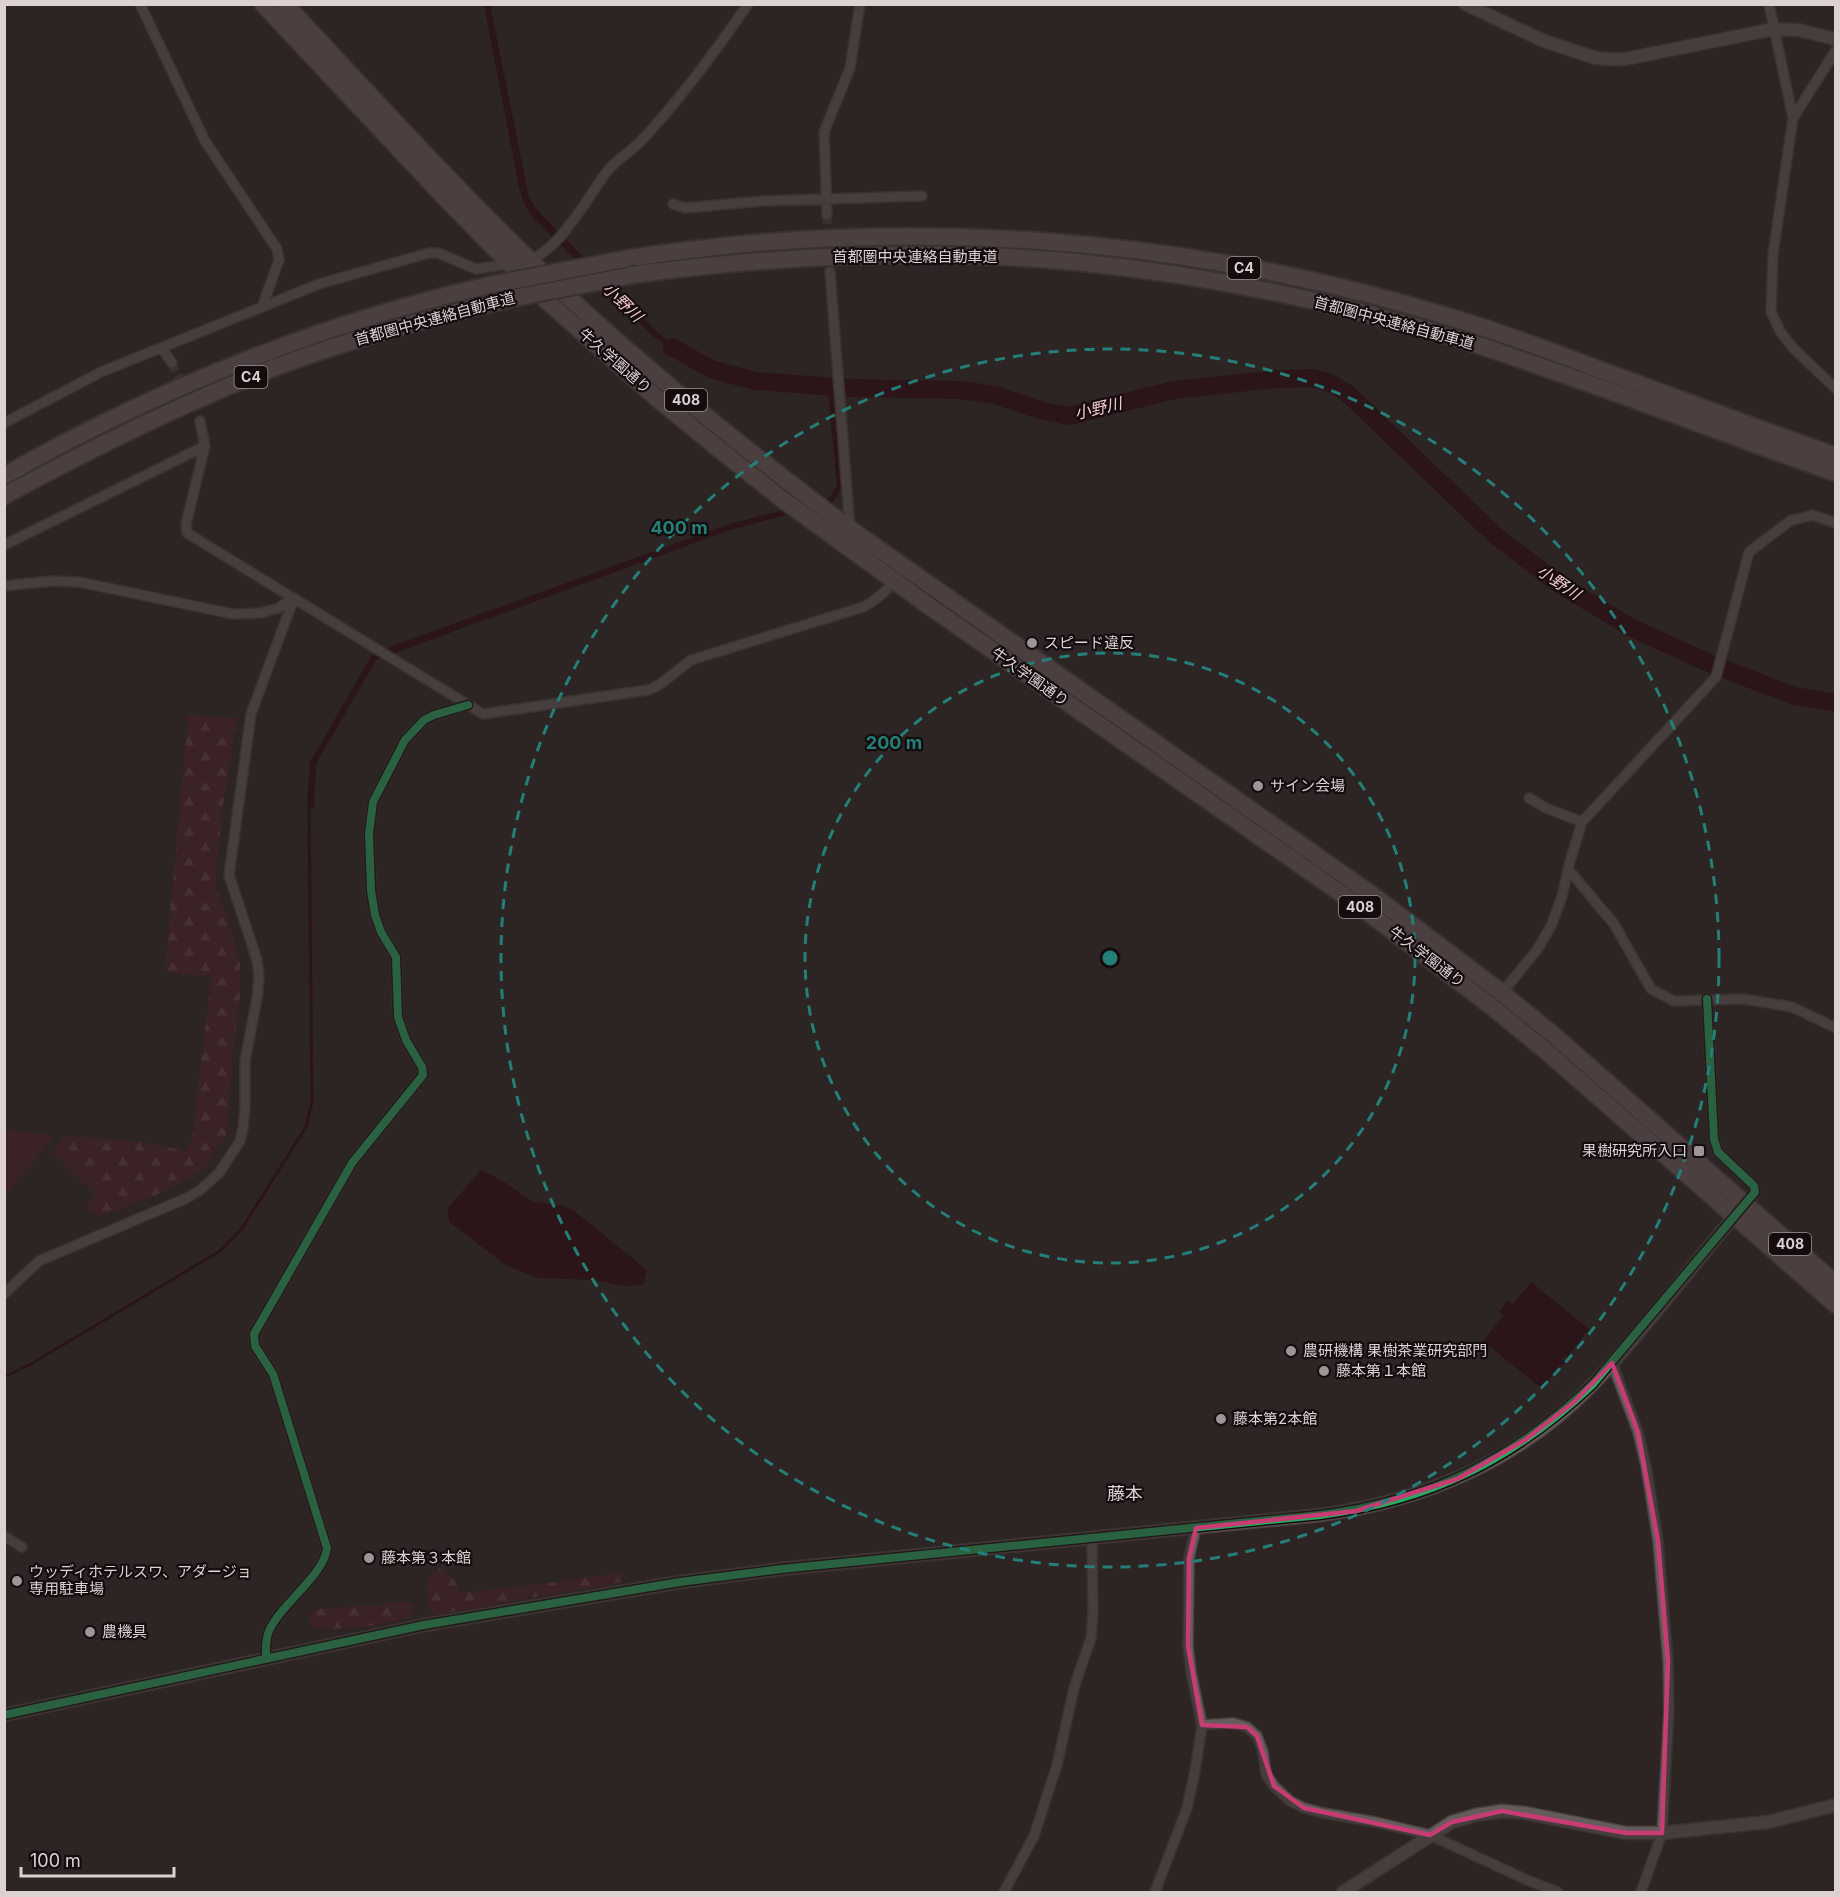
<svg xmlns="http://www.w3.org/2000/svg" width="1840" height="1897" viewBox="0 0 1840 1897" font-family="Inter,'Noto Sans JP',sans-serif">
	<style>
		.grass { fill: #4c2027 }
		.forest { fill: url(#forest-firs) }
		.water { fill: #280309 }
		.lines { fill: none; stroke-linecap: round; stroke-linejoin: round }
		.stream { stroke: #280309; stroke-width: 3 }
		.river { stroke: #280309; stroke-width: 18 }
		.street-tunnel { stroke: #483e3e; stroke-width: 9; stroke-dasharray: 9 4.5; stroke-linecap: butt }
		.street-casing { stroke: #4a4141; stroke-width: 12 }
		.secondary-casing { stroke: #4a4141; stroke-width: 15 }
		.highway-casing { stroke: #4a4141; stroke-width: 20 }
		.street { stroke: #645b5b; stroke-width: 9 }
		.secondary { stroke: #645b5b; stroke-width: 12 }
		.highway { stroke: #6f6061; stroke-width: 16 }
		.highway-bridge-casing { stroke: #4a4141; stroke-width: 20; stroke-linecap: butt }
		.highway-bridge { stroke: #6f6061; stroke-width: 16 }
		.cycleway-casing { stroke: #140c0d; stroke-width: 11 }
		.cycleway { stroke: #26ab63; stroke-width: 8 }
		.marked { fill: none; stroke: #c73d73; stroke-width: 4.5; stroke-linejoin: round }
		.ring { fill: none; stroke: #247f78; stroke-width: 3; stroke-dasharray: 10 8 }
		.poi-dot { fill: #a09495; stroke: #140c0d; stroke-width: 2 }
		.labels { text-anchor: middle; stroke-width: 4.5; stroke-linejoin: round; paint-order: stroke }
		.shield { fill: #140c0d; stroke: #a19697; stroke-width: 1.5 }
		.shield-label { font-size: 14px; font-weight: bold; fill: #ddd1d2 }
		.street-label { font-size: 15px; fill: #ddd1d2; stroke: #140c0d }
		.poi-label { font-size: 15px; fill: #ddd1d2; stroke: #140c0d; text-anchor: start }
		.water-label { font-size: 16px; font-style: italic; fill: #f8cdd0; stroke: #140c0d }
		.quarter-label { font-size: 18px; fill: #ddd1d2; stroke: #140c0d }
		.centre { fill: #247f78; stroke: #140c0d; stroke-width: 3 }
		.ring-label { font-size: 18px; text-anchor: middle; font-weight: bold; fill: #247f78; stroke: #140c0d; stroke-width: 4.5; stroke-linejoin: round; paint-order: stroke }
	</style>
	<defs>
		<pattern id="forest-firs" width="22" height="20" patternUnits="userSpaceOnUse" patternTransform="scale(1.5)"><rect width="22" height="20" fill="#4c2027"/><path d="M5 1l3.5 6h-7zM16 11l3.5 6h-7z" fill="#653f45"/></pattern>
	</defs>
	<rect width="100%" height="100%" fill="#2e2424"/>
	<path class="grass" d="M5,1130l43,4 4,3 -2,4 -45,55z"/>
	<path class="forest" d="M188,715l49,3 -15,93 -7,73 16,45 9,34v34l-7,52 -6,84 -20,31 -19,16 -36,17 -53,20 -12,-11 9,-12 -43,-41 10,-16 8,-1 77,7 39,8 5,-14 19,-158 -2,-3 -44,-4z
		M439,1568l14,10 9,15 89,-10 70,-11 2,10 -189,33 -6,-9 -2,-26z
		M401,1602h10l3,5 -2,9c-29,10 -70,15 -100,12l-3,-11 6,-8 55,-3z"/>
	<path class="water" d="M484,5h6l39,193 9,13 119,121 19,15 17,10 -2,5 -18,-10 -20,-16 -121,-119 -9,-16 -4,-14z
		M835,391l8,96 -10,15 -106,29 -351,129 -60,104 -2,44 -7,-1 3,-45 62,-107 20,-9 334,-121 103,-27 8,-12 -9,-94z
		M481,1170l20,10 31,21 33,5 8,4 74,60 -4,15 -18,1 -31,-6 -55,-2 -32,-12 -58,-44 -1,-14z
		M1531,1282l58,47 -22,28 -2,-1 -3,3 3,3 -24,26 -58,-47 20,-25 -4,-5 9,-11 5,4z"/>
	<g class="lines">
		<path class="stream" d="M831,386l1,5
			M4,1377l27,-13 189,-113 21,-21 65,-103 6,-25 -3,-297"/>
		<path class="river" d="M672,347l39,22 44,12 95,7 110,2 35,5 48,16 26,5 105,-26 103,-11 34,-1 17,4 19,11 149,143 63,48 71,43 83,38 82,31 41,7"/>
		<path class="street-tunnel" d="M827,215l3,57
			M172,363l12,25"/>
		<defs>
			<path id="street" d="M140,4l65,137 72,108 2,11 -17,47
				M1769,4l24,114 -20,136 -2,58 9,19 12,16 44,42
				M1793,118l43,-68
				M673,204l12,4 77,-7 160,-5
				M827,215l-3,-83 26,-64 10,-64
				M527,261c34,-11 60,-64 82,-92 9,-10 21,-17 31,-27 40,-42 75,-90 108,-138
				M830,272l20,257
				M162,348l10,15
				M200,421l5,25 -19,78 1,9 296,181 165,-24 11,-5 32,-25 172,-53c14,-7 25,-17 34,-29
				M4,423l97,-51 218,-88 110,-31h9l38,16 34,-5
				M4,545l201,-99
				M4,586l48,-5 27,1 154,32 28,-1 17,-5 16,-10
				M1529,798l17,10 36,14
				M1568,869l46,55 37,65 23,12 70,-2 48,8 44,21
				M1502,993l35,-43 15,-26 10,-28 8,-35 12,-39 134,-145 33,-125 41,-31 22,-6 24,8
				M1707,999l7,140 4,13 36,34 1,6 -10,12
				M4,1294l35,-33 148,-63 13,-8 19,-17 21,-32 3,-13 2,-20v-47l12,-63 2,-21 -2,-17 -28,-85 22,-161 43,-116
				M1612,1363l26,69 8,34 12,75 10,120 1,51 -7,121 -21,59
				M4,1536l18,11
				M266,1659c0,-10 -1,-19 3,-28 11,-26 56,-57 58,-83l-54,-174 -18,-28 -1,-12 98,-171 71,-88 -1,-8 -16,-27 -8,-23 -2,-60 -15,-25 -6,-17 -4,-25 -2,-56 4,-32 32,-62 19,-20 10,-5 34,-10
				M1202,1725l31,-2 14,4 10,9 6,16 3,22 8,12 16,15 14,7 19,5 52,9 55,13 97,45 31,12
				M1004,1892l30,-56 23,-71 17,-77 17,-50 2,-24 -1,-75
				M1155,1892l32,-84 8,-37 7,-46 -11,-53 -3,-26 1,-88 7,-30"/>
			<path id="secondary" d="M1465,4l79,37 52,17 13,1h16l149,-30 24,1 38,9
				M4,1715l420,-90 256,-43 101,-13 539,-54c104,-14 200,-55 273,-131 52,-54 98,-118 147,-174
				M1343,1892l109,-70 24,-7 26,-4 23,2 101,20h36l106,-11 68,-17"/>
			<path id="highway" d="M263,4l186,198 98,99 111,98 61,50 63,50 147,107 433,302 129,98 55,45 290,254
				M285,4c92,99 183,199 281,291 90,84 186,160 284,234l521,365 131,99 55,45 279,246
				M625,259c276,-44 562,-23 828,59 48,14 95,32 142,50 80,29 160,60 241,88
				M638,274c145,-19 292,-26 438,-12 125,12 249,38 369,73 40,11 79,26 117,39 92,32 182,67 274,99
				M4,476c150,-86 322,-155 491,-192
				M4,496c86,-47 173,-90 264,-126 80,-31 163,-53 246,-72"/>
		</defs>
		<use href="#street" class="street-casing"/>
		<use href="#secondary" class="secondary-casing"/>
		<use href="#highway" class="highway-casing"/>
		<use href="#street" class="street"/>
		<use href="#secondary" class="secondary"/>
		<use href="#highway" class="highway"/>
		<defs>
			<path id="highway-bridge" d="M495,284l130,-25
				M514,298l124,-24"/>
		</defs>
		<use href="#highway-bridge" class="highway-bridge-casing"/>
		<use href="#highway-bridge" class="highway-bridge"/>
		<defs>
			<path id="cycleway" d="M266,1659c0,-10 -1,-19 3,-28 11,-26 56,-57 58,-83l-54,-174 -18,-28 -1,-12 98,-171 71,-88 -1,-8 -16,-27 -8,-23 -2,-60 -15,-25 -6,-17 -4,-25 -2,-56 4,-32 32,-62 19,-20 10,-5 34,-10
				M4,1715l420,-90 256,-43 101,-13 539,-54c110,-14 193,-55 273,-131l162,-192 -1,-6 -36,-34 -4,-13 -7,-140"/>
		</defs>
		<use href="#cycleway" class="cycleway-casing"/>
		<use href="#cycleway" class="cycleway"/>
	</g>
	<path d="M0 0H1840V1897H0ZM1612,1363l26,69 20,109 10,120 -6,172h-36l-124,-22 -50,11 -22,13 -126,-27 -30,-22 -17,-50 -10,-9 -45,-2 -14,-79 1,-88 7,-30 160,-17 101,-32 68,-39 49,-38z" fill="#2e2424" fill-opacity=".55" fill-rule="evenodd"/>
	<path class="marked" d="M1612,1363l26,69 20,109 10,120 -6,172h-36l-124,-22 -50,11 -22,13 -126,-27 -30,-22 -17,-50 -10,-9 -45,-2 -14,-79 1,-88 7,-30 160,-17 101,-32 68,-39 49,-38z"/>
	<g class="ring">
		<circle cx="1110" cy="958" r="305"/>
		<circle cx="1110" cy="958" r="609"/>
	</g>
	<g class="poi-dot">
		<circle cx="1032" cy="643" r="6"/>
		<circle cx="1258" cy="786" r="6"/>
		<rect x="1693" y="1145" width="12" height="12" rx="3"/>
		<circle cx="1291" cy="1351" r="6"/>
		<circle cx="1324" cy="1371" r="6"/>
		<circle cx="1221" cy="1419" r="6"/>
		<circle cx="369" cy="1558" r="6"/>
		<circle cx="17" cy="1581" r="6"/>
		<circle cx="90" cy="1632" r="6"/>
	</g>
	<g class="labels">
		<g class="shield">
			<rect x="1227.5" y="257" width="33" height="22" rx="4.5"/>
			<rect x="234.5" y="366" width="33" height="22" rx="4.5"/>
			<rect x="665" y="389" width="42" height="22" rx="4.5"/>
			<rect x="1339" y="896" width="42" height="22" rx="4.5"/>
			<rect x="1769" y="1233" width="42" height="22" rx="4.5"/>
		</g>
		<g class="shield-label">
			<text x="1244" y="273">C4</text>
			<text x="251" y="382">C4</text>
			<text x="686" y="405">408</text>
			<text x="1360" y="912">408</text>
			<text x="1790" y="1249">408</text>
		</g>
		<g class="street-label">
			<text x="915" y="262">首都圏中央連絡自動車道</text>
			<text transform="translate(435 319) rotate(-15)" y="5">首都圏中央連絡自動車道</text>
			<text transform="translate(1394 323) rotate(15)" y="5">首都圏中央連絡自動車道</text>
			<text transform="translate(615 361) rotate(41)" y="5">牛久学園通り</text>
			<text transform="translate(1030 677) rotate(35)" y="5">牛久学園通り</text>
			<text transform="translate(1427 957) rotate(37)" y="5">牛久学園通り</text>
		</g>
		<g class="poi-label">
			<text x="1044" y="648">スピード違反</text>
			<text x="1270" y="791">サイン会場</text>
			<text x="1687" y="1156" text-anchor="end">果樹研究所入口</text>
			<text x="1303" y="1356">農研機構 果樹茶業研究部門</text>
			<text x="1336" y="1376">藤本第１本館</text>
			<text x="1233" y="1424">藤本第2本館</text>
			<text x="381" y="1563">藤本第３本館</text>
			<text x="29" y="1577">ウッディホテルスワ、アダージョ<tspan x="29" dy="17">専用駐車場</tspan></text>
			<text x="102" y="1637">農機具</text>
		</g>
		<g class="water-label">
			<text transform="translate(623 302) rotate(44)" y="6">小野川</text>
			<text transform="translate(1098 408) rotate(-13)" y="6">小野川</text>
			<text transform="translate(1559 582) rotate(34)" y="6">小野川</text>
		</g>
		<g class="quarter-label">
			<text x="1125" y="1500">藤本</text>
		</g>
	</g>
	<circle cx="1110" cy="958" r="9" class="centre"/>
	<g class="ring-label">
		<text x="679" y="534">400 m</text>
		<text x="894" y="749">200 m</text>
	</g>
	<rect width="1840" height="1897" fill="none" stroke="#ddd1d2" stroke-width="12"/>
	<path d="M21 1867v9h153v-9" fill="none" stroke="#ddd1d2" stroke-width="3"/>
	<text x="30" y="1867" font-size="18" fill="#ddd1d2" stroke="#140c0d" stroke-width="4.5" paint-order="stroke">100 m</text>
</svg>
